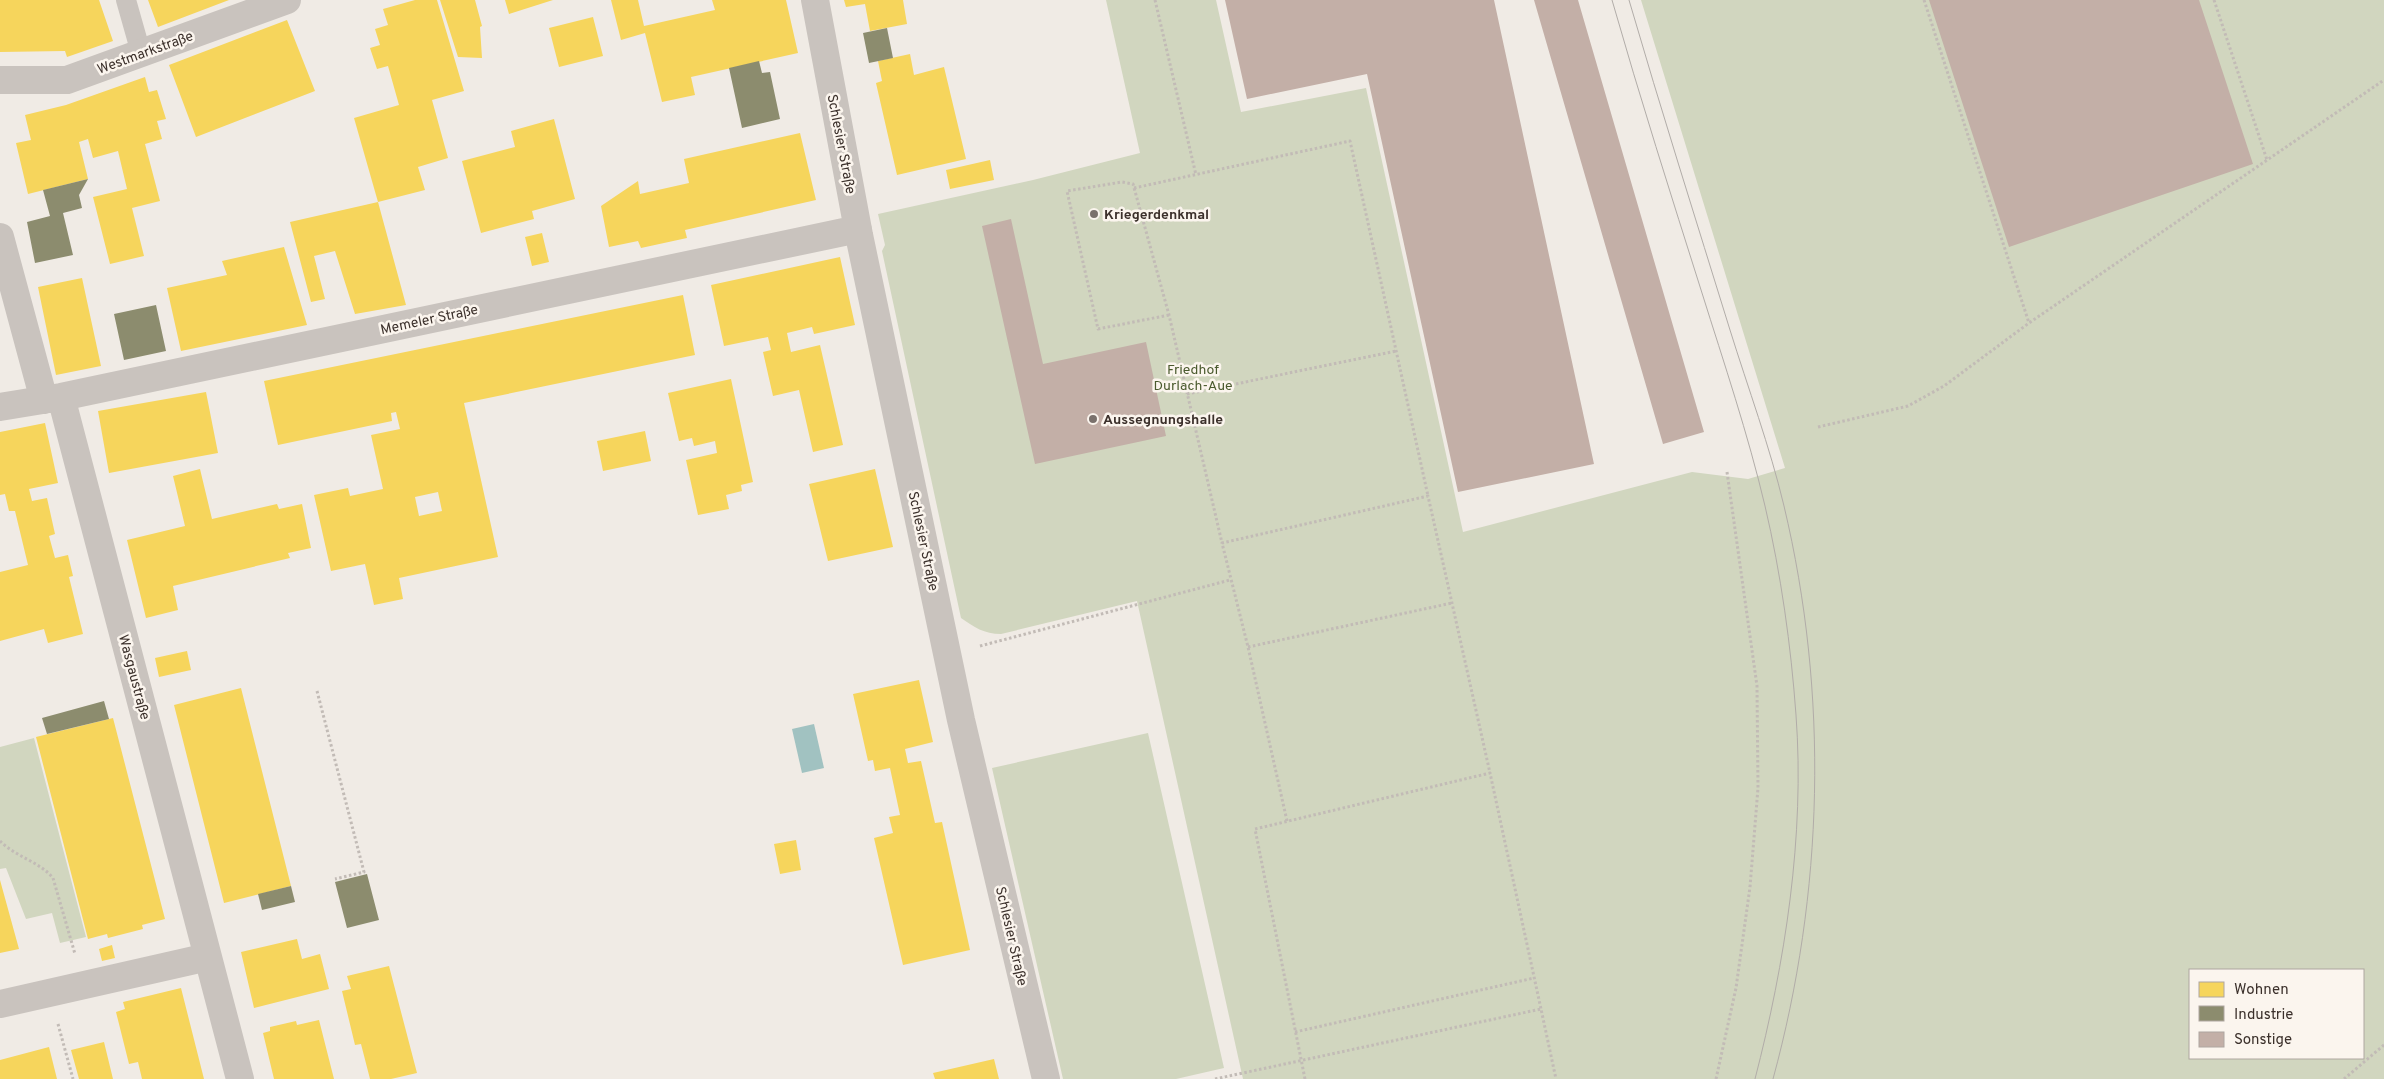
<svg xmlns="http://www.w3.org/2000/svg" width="2384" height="1079" viewBox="0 0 2384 1079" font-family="Overpass,sans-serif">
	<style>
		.green { fill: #d1d6bf; fill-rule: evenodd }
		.water { fill: #a1c2c1 }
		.homes { fill: #f6d55c; fill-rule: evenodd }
		.industry { fill: #8c8c6e }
		.building { fill: #c3afa7 }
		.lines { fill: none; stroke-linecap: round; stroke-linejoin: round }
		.path { stroke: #c2bbb6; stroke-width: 3; stroke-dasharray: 2.5 2.5; stroke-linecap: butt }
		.lane { stroke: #c9c3be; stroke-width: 20 }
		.street { stroke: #c9c3be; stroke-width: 28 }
		.tram { stroke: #b1aca8; stroke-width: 1 }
		.poi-dot { fill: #7a716c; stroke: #fbf5ee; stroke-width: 2 }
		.labels { text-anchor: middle; stroke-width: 5; stroke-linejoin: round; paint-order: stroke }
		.street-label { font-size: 14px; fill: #3b302b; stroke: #fbf5ee }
		.poi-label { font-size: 14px; font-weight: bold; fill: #3b302b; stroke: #fbf5ee; text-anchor: start }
		.park-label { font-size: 14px; fill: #4a5a2e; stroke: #fbf5ee }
	</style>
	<rect width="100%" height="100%" fill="#f0ebe5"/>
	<path class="green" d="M1106,0h110l25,112 125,-24 97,444 229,-60 56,7 37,-11 -144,-468h743v1079h-1141l-106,-478 -136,33c-17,0 -27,-7 -40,-16l-79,-367 3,-6 -7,-31 155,-34 107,-27zM2190,970h173v88h-173z
		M1148,733l76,335 -48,11h-113l-71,-311z
		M34,738l52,199 -26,6 -8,-30 -26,6 -20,-51 -6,1v-122z"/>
	<path class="water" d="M814,724l10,44 -22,5 -10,-44z"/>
	<path class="homes" d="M0,0h99l14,41 -46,16 -2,-6 -65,1z
		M148,0h81l-71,27z
		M415,0h22l27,91 -32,9 16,58 -30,9 7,23 -47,12 -24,-84 45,-13 -11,-39 -11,3 -7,-21 10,-3 -5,-16 13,-4 -5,-16z
		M440,0h35l7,26 -2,1 2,31 -24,-1z
		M505,0h48l-44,14z
		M611,0h27l6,26 71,-16 -3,-10h74l12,53 -107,24 4,18 -33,7 -17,-69 -24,7z
		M844,0h59l4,24 -37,7 -5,-27 -19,3z
		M593,17l10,39 -44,11 -10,-39z
		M287,20l28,71 -119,46 -27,-72z
		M910,54l4,21 30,-8 22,92 -69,16 -21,-92 6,-2 -4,-20z
		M145,77l4,15 8,-2 9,29 -9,2 5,18 -17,5 15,57 -28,7 12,48 -34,8 -17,-67 34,-8 -9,-38 -25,7 -5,-19 -9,3 9,37 -60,15 -12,-51 15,-3 -6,-25 41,-10z
		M554,119l21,80 -43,12 2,8 -53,14 -19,-72 53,-14 -4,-16z
		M800,133l16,67 -131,30 2,8 -46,10 -3,-7 -29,6 -8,-41 37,-25 2,13 49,-11 -5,-24z
		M990,160l4,20 -44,9 -4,-19z
		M378,202l28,103 -51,9 -20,-63 -21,5 11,43 -14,3 -21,-80z
		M542,233l7,29 -17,4 -7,-29z
		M284,247l23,78 -126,26 -14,-63 60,-13 -5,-14z
		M840,257l15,68 -41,9 -2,-7 -25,6 4,19 29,-7 23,100 -30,7 -14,-62 -26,6 -10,-44 8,-2 -3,-13 -44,9 -13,-61z
		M82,278l19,88 -45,9 -18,-88z
		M683,295l12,60 -231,48 34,154 -99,21 4,21 -29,6 -9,-41 -34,7 -17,-76 34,-7 2,8 33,-7 -12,-54 29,-6 -4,-17 -5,1 1,8 -114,24 -14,-64zM438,492l4,19 -23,5 -4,-19z
		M731,379l22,103 -12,3 1,6 -16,4 3,14 -31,6 -12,-55 31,-7 -2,-12 -21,5 -2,-8 -13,3 -11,-48z
		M206,392l12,61 -109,20 -11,-62z
		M45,423l13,60 -29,6 3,12 15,-3 8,36 -6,2 6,22 13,-3 5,21 -4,1 14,57 -35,9 -4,-14 -44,12v-69l28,-7 -13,-54h-6l-4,-17 -5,1v-63z
		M645,431l6,30 -48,10 -6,-30z
		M200,469l12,50 65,-15 2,5 23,-5 9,44 -23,5 2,5 -117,28 5,24 -32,8 -19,-78 58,-14 -12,-50z
		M875,469l18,78 -65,14 -19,-77z
		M187,651l4,19 -32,7 -4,-19z
		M919,680l14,62 -28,7 3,14 13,-2 14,62 7,-1 28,128 -67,15 -29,-127 19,-5 -4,-16 11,-2 -10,-47 -15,3 -2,-11 -5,1 -15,-67z
		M241,688l50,198 -67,17 -50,-198z
		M113,718l52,201 -23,6 1,4 -35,9 -1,-4 -19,5 -52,-202z
		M796,840l5,30 -21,4 -6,-30z
		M0,880l19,69 -19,4z
		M297,939l5,20 18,-5 9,35 -75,19 -13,-56z
		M112,945l3,13 -13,3 -3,-12z
		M389,966l28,107 -26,6h-21l-9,-35 -6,1 -13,-54 9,-2 -4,-13z
		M181,988l23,91h-62l-4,-17 -9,2 -13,-52 9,-3 -2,-7z
		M319,1020l15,59h-60l-11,-46 7,-2v-4l26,-6 1,4z
		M104,1042l9,37h-34l-8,-29z
		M49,1047l8,32h-57v-19z
		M994,1059l5,20h-64l-2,-6z"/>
	<path class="industry" d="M887,28l6,30 -24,5 -6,-30z
		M759,61l3,12 8,-1 10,47 -38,9 -13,-60z
		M88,179l-9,16 3,13 -19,5 10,42 -38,8 -8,-41 23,-6 -7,-26z
		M156,305l10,46 -42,9 -10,-46z
		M104,701l5,18 -62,15 -5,-16z
		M367,874l12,46 -32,8 -12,-46z
		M291,886l4,16 -33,8 -4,-16z"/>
	<path class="building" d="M1225,0h269l100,464 -136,28 -91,-418 -120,25z
		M1534,0h44l126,432 -41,12z
		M1929,0h270l54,164 -244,83z
		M1011,219l32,145 103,-22 20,94 -131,28 -53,-238z"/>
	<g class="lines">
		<path class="path" d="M1155,0l41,175
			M1924,0l105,323
			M2214,0l53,160
			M1134,188l216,-47 78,355
			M1169,315l-71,14 -31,-138 55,-9 11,2 36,131 53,228
			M1187,394l209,-43
			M1818,427l90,-21 36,-20 85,-63 355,-243
			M980,646l250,-66
			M1248,647l204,-44
			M317,691l47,181 -29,7
			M1287,821l-39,-174 -26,-104 206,-47 62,277
			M0,841c16,16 40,21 53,37l22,76
			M58,1024l15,55
			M1295,1032l239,-54
			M1215,1079l326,-70 15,70
			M1305,1079l-50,-250 235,-56 51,236
			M1716,1079l20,-91 14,-101 8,-99 -1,-102 -30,-214
			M2344,1079l40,-34"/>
		<path class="lane" d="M126,0l15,53"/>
		<path class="street" d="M815,0l44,235 102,485 85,359
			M0,80h67l220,-80
			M0,237l44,163
			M61,397l179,682
			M0,407l61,-10 797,-168
			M0,1004l208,-47"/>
		<path class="tram" d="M1612,0c28,98 59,195 90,293 22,70 46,141 63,213 16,68 26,140 31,209 9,121 -11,248 -41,364
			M1629,0c32,110 67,220 101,330 18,58 40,117 54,176 45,189 40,386 -11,573"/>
	</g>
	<g class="poi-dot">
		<circle cx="1094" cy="214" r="5"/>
		<circle cx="1093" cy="419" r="5"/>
	</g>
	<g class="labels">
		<g class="street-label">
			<text transform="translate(145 52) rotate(-20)" y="5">Westmarkstraße</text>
			<text transform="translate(842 144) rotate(79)" y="5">Schlesier Straße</text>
			<text transform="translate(429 319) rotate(-12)" y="5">Memeler Straße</text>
			<text transform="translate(924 541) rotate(78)" y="5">Schlesier Straße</text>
			<text transform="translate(135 677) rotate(75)" y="5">Wasgaustraße</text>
			<text transform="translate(1012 936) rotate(77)" y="5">Schlesier Straße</text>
		</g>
		<g class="poi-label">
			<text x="1104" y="219">Kriegerdenkmal</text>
			<text x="1103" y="424">Aussegnungshalle</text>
		</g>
		<g class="park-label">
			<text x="1193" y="374">Friedhof<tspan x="1193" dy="16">Durlach-Aue</tspan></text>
		</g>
	</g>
	<rect x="2189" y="969" width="175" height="90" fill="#fbf5ee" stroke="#aea6a0"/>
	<rect x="2199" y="982" width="25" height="15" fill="#f6d55c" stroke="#aea6a0"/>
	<text x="2234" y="994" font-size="15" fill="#3b302b">Wohnen</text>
	<rect x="2199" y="1006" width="25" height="15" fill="#8c8c6e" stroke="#aea6a0"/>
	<text x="2234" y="1019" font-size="15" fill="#3b302b">Industrie</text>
	<rect x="2199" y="1032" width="25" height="15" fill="#c3afa7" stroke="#aea6a0"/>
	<text x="2234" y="1044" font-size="15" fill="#3b302b">Sonstige</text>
</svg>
